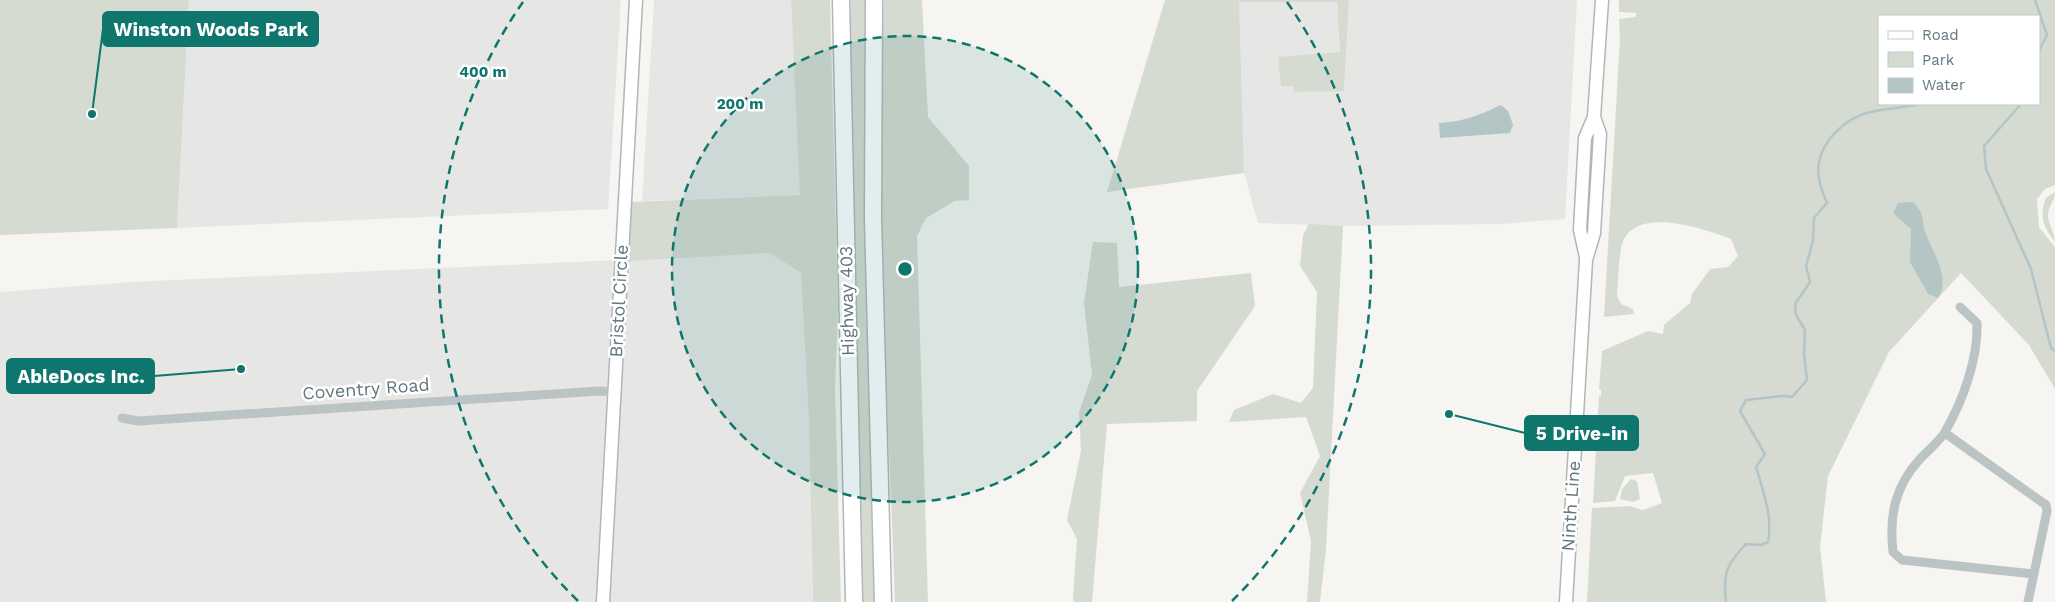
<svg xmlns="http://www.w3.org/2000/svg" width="2055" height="602" viewBox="0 0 2055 602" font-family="'Work Sans',sans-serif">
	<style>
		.built { fill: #e6e7e5 }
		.green { fill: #d6dbd1; fill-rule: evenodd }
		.water { fill: #b3c5c5 }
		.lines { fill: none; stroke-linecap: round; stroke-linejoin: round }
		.stream { stroke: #b3c5c5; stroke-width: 2.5 }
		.secondary-casing { stroke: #aeb7ba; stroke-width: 15 }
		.highway-casing { stroke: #b2b7b9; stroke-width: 19 }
		.street { stroke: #bcc3c5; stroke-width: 9 }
		.secondary { stroke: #fff; stroke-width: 12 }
		.highway { stroke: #fff; stroke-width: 16 }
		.ring { fill: none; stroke: #0f766e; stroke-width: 2.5; stroke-dasharray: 9 6 }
		.labels { text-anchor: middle; stroke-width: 5; stroke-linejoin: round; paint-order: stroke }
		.street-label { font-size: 18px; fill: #60777e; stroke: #fff }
		.centre { fill: #0f766e; stroke: #fff; stroke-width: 2.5 }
		.ring-label { font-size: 15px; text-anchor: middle; font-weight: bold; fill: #0f766e; stroke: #fff; stroke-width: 5; stroke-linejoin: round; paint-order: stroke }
		.leader { fill: none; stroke: #0f766e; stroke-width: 2 }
		.callout-dot { fill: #0f766e; stroke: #fff; stroke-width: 2 }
		.callout { fill: #0f766e; stroke: #0f766e; stroke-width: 2 }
		.callout-label { font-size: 19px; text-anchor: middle; font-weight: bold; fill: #fff }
	</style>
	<rect width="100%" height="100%" fill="#f6f5f2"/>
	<path class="built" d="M189,0h432l-13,209 -431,19z
		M654,0h137l10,195 -159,6z
		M1349,0h228l-12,219 -63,5 -159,2 -85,-3 -14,-50 -6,-171h99l3,51 -46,32v7l50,-2z
		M771,253l30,20 8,151 4,178h-813v-310l131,-10z"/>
	<path class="green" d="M0,0h189l-12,228 -177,7z
		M791,0h39l8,308 -3,81 6,213h-28l-4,-178 -8,-151 -31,-20 -143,8 3,-59 170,-7z
		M851,0h19l-5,143 10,459h-13l-12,-458z
		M884,0h38l6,117 41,49v34l-14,1 -29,17 -9,18 11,366h-33c-7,-200 -20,-402 -11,-602z
		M1165,0h184l-5,91 -50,1v-6h-13l-3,-29 62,-5 -3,-50h-98l5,171 -137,19z
		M1619,0h436v185l-10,4 -8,10 2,28 16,20v142l-26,-44 -68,-72 -72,79 -61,124 -8,71 6,55h-239l5,-94 38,-2 13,4 19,-7 -9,-30 -28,3 -10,25 -22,2 6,-107h2v-6l-2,-1 3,-38 46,-20 15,3 1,-9 26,-22 2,-9 18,-25 18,-2 10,-11 -7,-17c-26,-10 -90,-32 -107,0 -5,8 -6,45 -7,57l4,8 12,5 1,5 -30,3 16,-279 -1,-19 16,-2 2,-4 -18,-1zM1879,16h160v88h-160z
		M2055,192c0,9 -7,14 -7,23 0,10 7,17 7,27 -12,-15 -16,-26 -9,-44z
		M1309,224l34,2 -17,323 -6,53h-13l4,-61 -11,-48 20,-37 -14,-39 -77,5 5,-12 39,-16 28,9 12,-15 4,-96 -17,-26 3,-31z
		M1093,242l24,1 2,44 132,-14 4,33 -58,85v30l-90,3 -15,178h-18l-1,-4 4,-59 -10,-19 14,-69 -2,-39 13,-37 -8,-72z
		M1631,479l6,2 3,18 -7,3 -13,-3 2,-10z"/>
	<path class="water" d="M1501,105l7,6 5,14 -3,8 -70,5 -1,-15c23,-1 41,-8 62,-18z
		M1913,202c14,15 7,16 13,32 7,19 25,44 12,64l-10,-4 -18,-32 1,-33 -18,-16 5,-10z"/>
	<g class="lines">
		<path class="stream" d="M2035,0l12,35 -8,16
			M2021,104l-37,42 2,23 45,100 20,79 4,3
			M1726,602c-3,-29 0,-37 20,-58l15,1 7,-3c5,-25 -5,-51 -12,-75l9,-13 -25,-43 6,-11 37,-4 9,1 15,-17 -3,-26 1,-24 -9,-15 -1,-11 15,-22 -4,-16 7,-25 1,-23 13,-15c-5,-12 -11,-27 -8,-41 5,-24 28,-45 52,-50 16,-4 33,-4 49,-8"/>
		<defs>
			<path id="secondary" d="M1586,257l-6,-27 5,-92 9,-21 8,-117
				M603,602l33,-602
				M1566,602l20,-342 8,-27 6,-99 -6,-17"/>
			<path id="highway" d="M841,0l13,602
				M874,0l-1,218 10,384"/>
		</defs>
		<use href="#secondary" class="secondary-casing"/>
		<use href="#highway" class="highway-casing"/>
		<path class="street" d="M1960,307l17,16c1,37 -14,77 -32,109 -6,10 -18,19 -26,28 -24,27 -30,55 -26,92l9,8 132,14
			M122,418l16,3 461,-30 14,1
			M1945,433l101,72 1,6 -19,91"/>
		<use href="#secondary" class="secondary"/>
		<use href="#highway" class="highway"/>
	</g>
	<circle cx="905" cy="269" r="233" fill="#0f766e" fill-opacity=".12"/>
	<g class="ring">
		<circle cx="905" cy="269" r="233"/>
		<path d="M578 601A466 466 0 0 1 523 2M1287 2A466 466 0 0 1 1232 601"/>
	</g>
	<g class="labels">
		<g class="street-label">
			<text transform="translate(619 301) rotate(-87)" y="6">Bristol Circle</text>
			<text transform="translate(847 301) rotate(-91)" y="6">Highway 403</text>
			<text transform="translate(366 389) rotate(-4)" y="6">Coventry Road</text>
			<text transform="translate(1571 506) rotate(-86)" y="6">Ninth Line</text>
		</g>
	</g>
	<circle cx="905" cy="269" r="8" class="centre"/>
	<g class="ring-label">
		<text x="483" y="77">400 m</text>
		<text x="740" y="109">200 m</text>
	</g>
	<path class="leader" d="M92 114L103 29M241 369L154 376M1449 414L1525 433"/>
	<g class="callout-dot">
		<circle cx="92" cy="114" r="5"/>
		<circle cx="241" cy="369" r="5"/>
		<circle cx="1449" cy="414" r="5"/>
	</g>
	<g class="callout">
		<rect x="103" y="12" width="215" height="34" rx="5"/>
		<rect x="7" y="359" width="147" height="34" rx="5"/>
		<rect x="1525" y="416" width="113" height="34" rx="5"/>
	</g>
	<g class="callout-label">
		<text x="211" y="36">Winston Woods Park</text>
		<text x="81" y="383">AbleDocs Inc.</text>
		<text x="1582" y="440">5 Drive-in</text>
	</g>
	<rect x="1878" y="15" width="162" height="90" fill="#ffffff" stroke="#bfc9cb"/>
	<rect x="1888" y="31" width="25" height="8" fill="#ffffff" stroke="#bfc9cb"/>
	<text x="1922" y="40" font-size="15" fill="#60777e">Road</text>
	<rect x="1888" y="52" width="25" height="15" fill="#d6dbd1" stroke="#bfc9cb"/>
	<text x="1922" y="65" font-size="15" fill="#60777e">Park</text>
	<rect x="1888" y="78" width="25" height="15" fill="#b3c5c5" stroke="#bfc9cb"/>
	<text x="1922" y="90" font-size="15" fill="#60777e">Water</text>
</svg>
